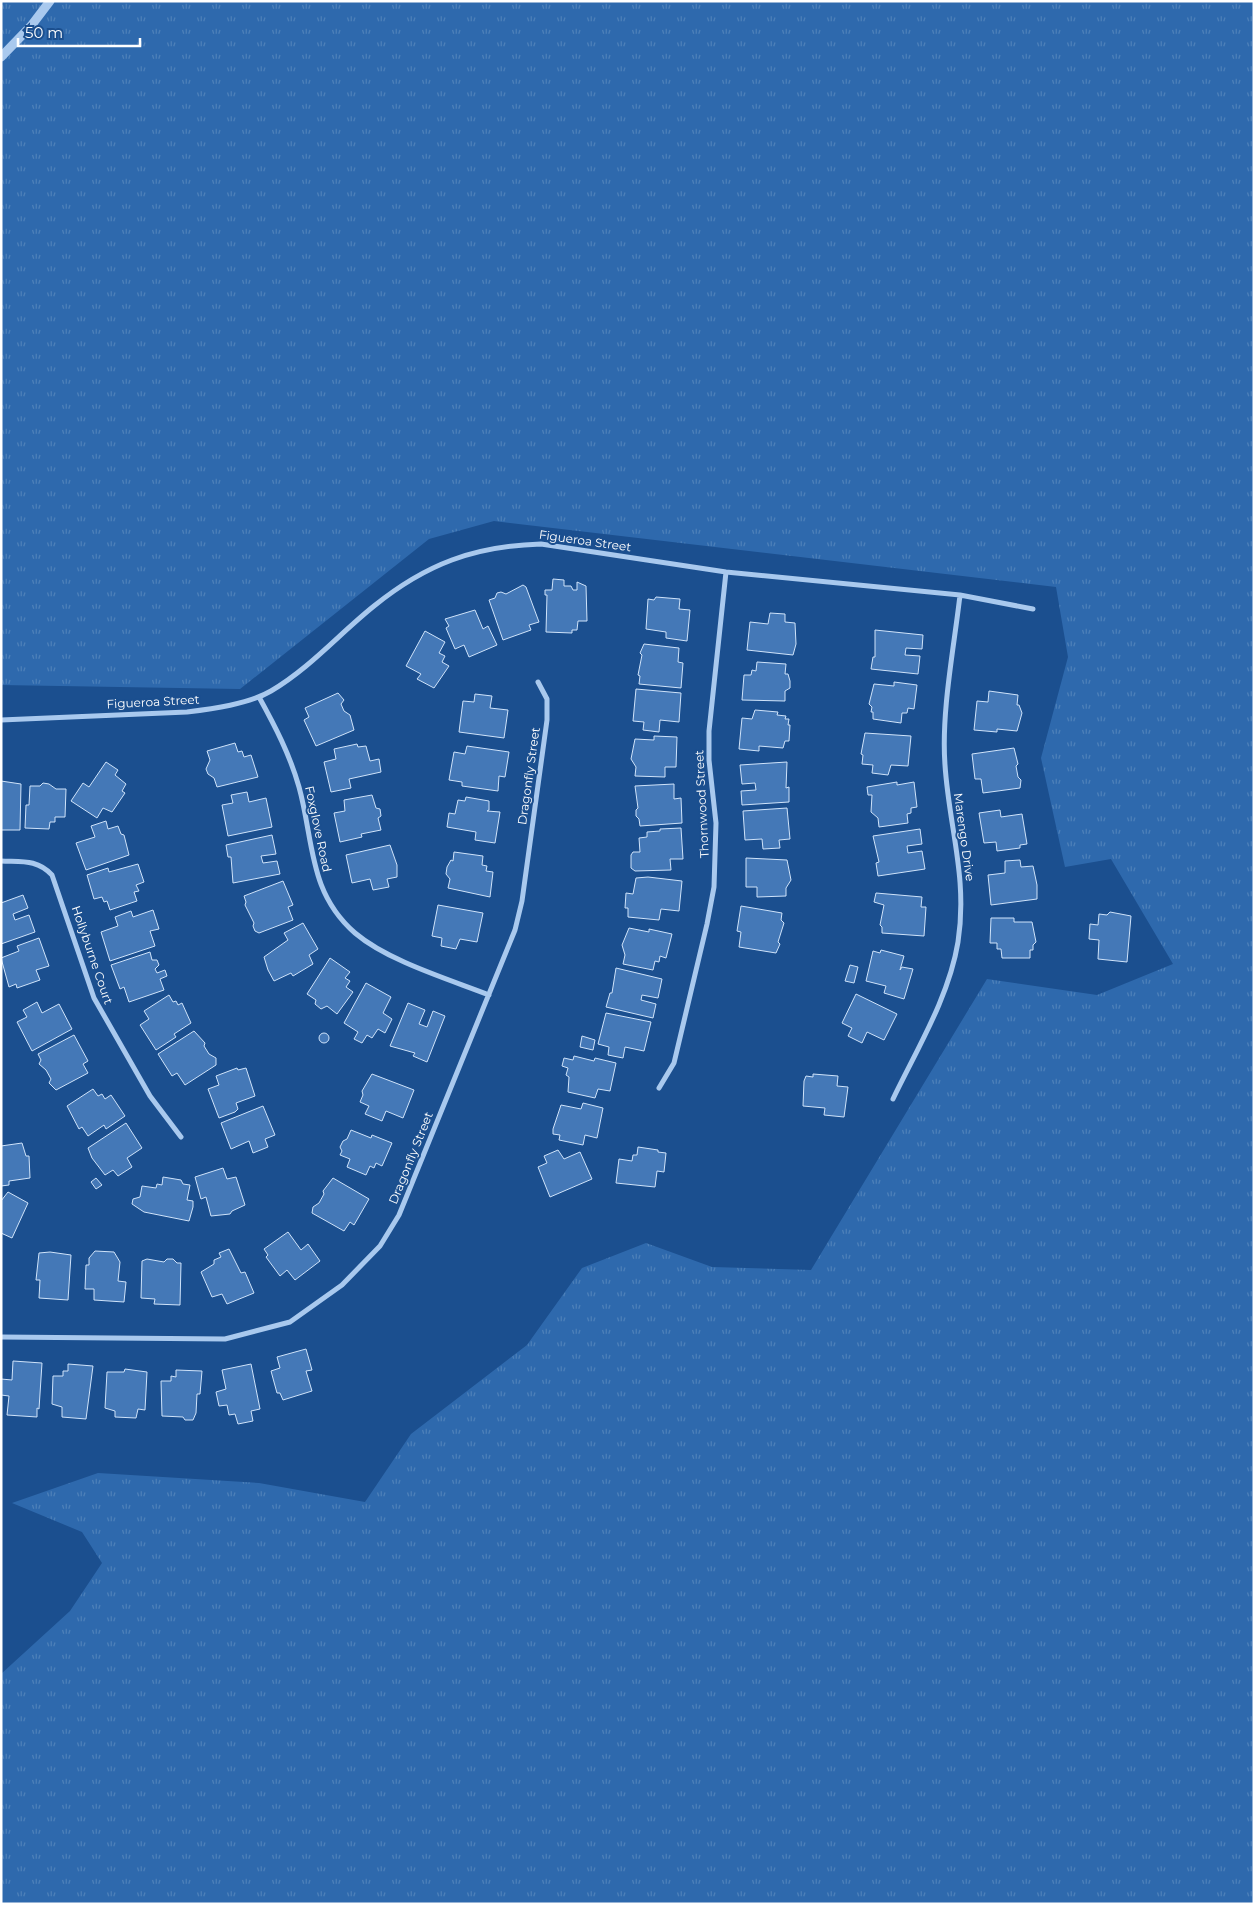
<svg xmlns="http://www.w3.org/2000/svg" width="1255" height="1905" viewBox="0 0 1255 1905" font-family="Montserrat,sans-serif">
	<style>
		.grass { fill: url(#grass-tufts) }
		.building { fill: #4478b7; stroke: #cfe3fa }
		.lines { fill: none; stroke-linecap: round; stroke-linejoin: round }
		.minor { stroke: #a9c9ee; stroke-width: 5 }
		.tertiary { stroke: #a9c9ee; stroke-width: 9 }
		.labels { text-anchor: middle; stroke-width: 4; stroke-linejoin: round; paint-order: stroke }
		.street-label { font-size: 12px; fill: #fff; stroke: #1b4f8f }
	</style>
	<defs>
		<pattern id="grass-tufts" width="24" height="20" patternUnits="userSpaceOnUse" patternTransform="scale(1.25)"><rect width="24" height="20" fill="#2e69ad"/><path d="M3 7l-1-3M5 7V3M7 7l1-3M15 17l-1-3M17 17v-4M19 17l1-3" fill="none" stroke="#4d80b9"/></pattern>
	</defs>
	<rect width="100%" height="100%" fill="#1b4f8f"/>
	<path class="grass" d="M1,1h1253v1903h-1253v-230l69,-63 32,-48 -20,-31 -70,-29 86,-30 161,10 106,19 46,-68 116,-89 55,-77 64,-25 66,24 99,3 176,-291 110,16 76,-31 -62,-105 -46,8 -24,-109 27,-101 -12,-70 -562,-66 -65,18 -189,150 -239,-4z"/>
	<path class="building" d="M553,579l11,1v6h7l2,4h4v-8l9,4 1,35h-9l-1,9h-5v3l-26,-1 1,-37h-2v-5h7z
		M523,585l3,2 13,35 -10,3 2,5 -28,10 -14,-40 6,-2 2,-5 4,-1 5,2z
		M656,597l24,2 -1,10 11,1 -3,31 -21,-3v-6l-20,-3 2,-30 6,1z
		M475,610l8,19 5,-3 9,19 -28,12 -5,-12 -9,4 -9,-21 3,-2 -4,-7z
		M770,613l15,1v8l10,1 1,21 -3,11 -46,-5 3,-28 18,2z
		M875,630l48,5 -1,14 -16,-1 -1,7 15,1 -2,18 -47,-5 2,-12h2z
		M425,631l20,11 -6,11 6,3 -3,6 7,4 -15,22 -17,-9 4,-5 -15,-8z
		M644,644l35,4 -1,14 5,1 -2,25 -42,-4 1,-8 -2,-1 4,-20 -2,-2z
		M757,662l29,2 -1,10h3l2,7v7l-5,3v10l-43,-1 2,-25h7l1,-5 4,1z
		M894,682l23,3 -3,24 -6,-1 -1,5h-5l-1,10 -28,-4v-7h-2l1,-5 -3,-3 5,-20 20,2z
		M636,689l45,4 -2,29 -19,-2 -1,12 -16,-2 1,-8 -11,-1z
		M989,691l29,4 -1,10h2l3,8 -5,18 -20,-2v3l-23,-2 3,-29 11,1z
		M338,693l6,7 -3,4 3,7 6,4 4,15 -38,16 -12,-26 5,-3 -4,-9z
		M475,694l17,2 -2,12 18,2 -4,28 -45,-6 4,-31 11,1z
		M755,710l23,2 -1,3 9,1 -1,3h4l-1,6h2l-1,16h-4l-2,7 -24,-2v5l-20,-2 3,-31 10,1z
		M865,733l46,3 -3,30 -17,-1 -3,10 -16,-2 1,-8 -11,-1 1,-9 -2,-1z
		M654,736l23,1 -1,30h-11v10l-30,-1 1,-9 -5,-8 4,-20 19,1z
		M235,743l3,9 4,-1 2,6 7,-2 7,22 -41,10 -3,-9 -6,-4 -2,-5 4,-9 -3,-9z
		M357,744l1,3 8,-1 4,15 9,-2 2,13 -32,7 2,9 -20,4 -7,-30 12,-3 -2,-10z
		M467,746l42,6 -4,25 -6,-1 -1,15 -36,-5v-4l-13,-2 5,-28 11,2z
		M1014,748l4,16 -2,2 2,11 3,3 -1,8 -37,5 -2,-14h-6l-3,-25z
		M106,762l12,8 -3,5 11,9 -4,7 3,2 -13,19 -9,-4 -6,10 -26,-17 12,-18 6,4z
		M787,762l-1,26 3,-1v15l-47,3 -1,-14 15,-1 -1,-7 -13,1 -2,-19z
		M1,781l20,3 -1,46h-19z
		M897,782v3l17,-3 3,25 -6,1v5l-4,1 1,9 -29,4 -1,-9 -7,-6 1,-17h-4l-1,-8z
		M43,783l6,1 7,5h10l-1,28h-10v5h-5l-1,7 -24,-1 1,-23h3l1,-19h10z
		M674,784v15l7,-1 1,25 -42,3 -1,-7 -3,-3v-6l2,-2 -3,-22z
		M247,792l2,10 17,-4 6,29 -44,9 -6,-31 11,-2 -2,-8z
		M372,795l4,13 4,1 1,7 -3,2 3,12 -20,4 1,3 -22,5 -6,-29 11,-2 -1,-11z
		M466,797l23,4v9l-2,1 13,1 -5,31 -20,-3 1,-8 -29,-5 2,-14 6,1 3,-14 7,1z
		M787,808l3,31 -11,1 1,8 -17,1 -1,-10 -17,1 -2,-29z
		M1000,810l1,7 21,-3 5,30 -7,1v3l-23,3 -1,-9 -12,1 -5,-30z
		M106,821l2,8 10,-3 3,8 3,1 5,20 -43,15 -10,-27 19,-6 -4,-11z
		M681,828l2,31h-13l1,11 -36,1 -4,-3v-13l2,-3h7l-1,-14 8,-1v-5l13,-1v-2z
		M920,829l2,15 -15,2 1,7 14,-2 3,18 -47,7 -2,-13 3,-1 -6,-26z
		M272,835l4,19 -15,2 2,7 14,-2 3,13 -47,9 -2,-26h-3l-2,-12z
		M390,845l7,20v12l-10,2 2,8 -16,3 -3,-11 -18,4 -6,-28z
		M454,852l29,4 -1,9 5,1 -1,5 7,1 -3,25 -42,-9 2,-9 -4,-5 1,-7 4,-7 2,1z
		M746,858l41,2 4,20 -5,8v8l-29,1v-10h-11z
		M1020,860l1,7 12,-1 4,19v14l-46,6 -3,-30 17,-2v-12z
		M138,864l6,18 -8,3 3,6 -5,1 3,9 -27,9 -3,-9 -3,1 -2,-5 -8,2 -7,-24 21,-7 1,4z
		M648,877l34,4 -3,30 -18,-2 -2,11 -31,-3v-9h-3l1,-15 7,1 3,-16z
		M283,881l10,24 -5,2 5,13 -34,13 -4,-2 -2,-5 1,-3 -9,-18 1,-3 -2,-6z
		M876,893l46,4 -1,10h5l-2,29 -42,-3v-6l-2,-2 4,-20 -10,-3z
		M23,895l5,13 -15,6 2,6 14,-5 6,17 -34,12v-41z
		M438,905l45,8 -6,29 -17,-3 -4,10 -15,-3 1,-8 -10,-2z
		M741,906l41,7 -1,7 3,3 -6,19 2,2 -4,9 -37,-6 2,-15 -4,-1z
		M153,910l6,19 -9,2 5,15 -45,15 -9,-29 17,-6 -3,-9 16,-6 2,6z
		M1110,912l21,4 -4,46 -29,-3 1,-19 -10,-1 1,-15 8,1 1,-11 8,1z
		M991,918h23v4h18l4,20 -3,3v5h-3v8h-28l-1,-9h-4v-6h-7z
		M303,923l15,26 -9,6 4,9 -20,12 -2,-3 -17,8 -6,-11 -4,-13 24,-17 -4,-7z
		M629,928l20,4v-3l23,5 -6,24 -6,-2 -1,6 -4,-1 -2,9 -30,-6 2,-9 -3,-10z
		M39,938l10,28 -13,4 4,10 -23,8 -1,-4 -7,3 -8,-29 18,-7 -2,-5z
		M881,950l23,6 -4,14 2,-3 11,2 -9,30 -20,-6 2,-7 -20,-5 7,-30 7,2z
		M150,952l2,8h5l2,5 -4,4 2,4 8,-3 2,6 -7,3 4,11 -35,12 -5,-15 -4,2 -9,-24z
		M330,958l20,14 -5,6 5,3 -4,6 7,5 -16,22 -10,-8 -6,3 -6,-5 1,-4 -9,-6z
		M850,965l8,2 -4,16 -9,-2z
		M616,968l46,11 -4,19 -16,-3 -1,5 15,4 -3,14 -47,-11 4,-14h2z
		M366,983l25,14 -8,16 9,6 -7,14 -7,-4 -6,9 -5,-3 -5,8 -8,-4 4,-7 -14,-9z
		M856,994l41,20 -13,26 -17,-8 -5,11 -14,-7 4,-8 -10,-5z
		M169,995l4,7 3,-1 2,4 4,-2 9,20 -17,11 2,3 -20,13 -16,-25 9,-6 -5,-8z
		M37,1002l5,11 17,-9 13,25 -40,22 -15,-29 10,-5 -4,-7z
		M408,1003l17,7 -6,14 8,3 6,-16 12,5 -18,46 -14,-6 2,-3 -25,-7z
		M606,1013l45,9 -7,29 -19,-4 -2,11 -15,-3 1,-8 -11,-3z
		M194,1031l11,12 -1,3 5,8 7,4v7l-31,20 -8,-12 -5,3 -14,-22z
		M319 1038a5 5 0 1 1 10 0a5 5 0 1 1-10 0Z
		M74,1035l14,26 -5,3 5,9 -32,17 -7,-7 2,-4 -5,-9 -7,-6 2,-4 -3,-6z
		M582,1036l13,4 -2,10 -13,-3z
		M574,1056l20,5 1,-3 21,5 -6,28 -12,-2 -3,9 -27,-6 1,-15 -3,-2 2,-7 -6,-2 2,-8 9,2z
		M237,1068l1,2 8,-2 9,28 -19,7 2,6 -3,3 -16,6 -11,-29 11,-4 -3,-9z
		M372,1074l42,16 -11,28 -17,-7 -4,10 -17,-7 4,-8 -9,-4 3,-7 -1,-4z
		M813,1074l25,2 -1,10 11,1 -4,30 -20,-2 1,-7 -22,-2 1,-25 2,-5 7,1z
		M93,1089l5,7 4,-2 3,5 6,-4 14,21 -19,13 -2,-4 -16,11 -6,-9 -3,2 -12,-23z
		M583,1103l20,5 -6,30 -12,-3 -2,10 -24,-5 1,-5 -7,-1v-5l8,-24 20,4z
		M263,1106l12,29 -10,4 3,8 -15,6 -4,-12 -18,8 -10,-26z
		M126,1123l16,25 -15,10 5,9 -14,9 -5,-6 -8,5 -13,-17 -4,-10z
		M351,1130l20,8 1,-3 20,8 -10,23 -6,-3 -2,5 -4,-2 -4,9 -19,-8 3,-8 -10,-4 2,-4 -2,-4 3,-6 4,-2z
		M22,1143l4,13h3l1,22 -21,3v4l-8,1v-40z
		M638,1147l20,3v2l8,1 -2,19 -7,-1 -2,16 -39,-4 3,-24 13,2 1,-6h4z
		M558,1150l6,9 16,-7 12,27 -42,18 -12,-30 9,-4 -3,-7z
		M223,1168l4,11 9,-2 9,28 -13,6 -2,3 -19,2 -5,-19 -5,2 -6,-22z
		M163,1177l18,3 2,4 7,1 -3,15 6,1v6l-4,14 -45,-9 -12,-8 1,-5 7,-2 2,-11 14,2 1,-4 5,1z
		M96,1178l6,7 -6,4 -5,-7z
		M333,1178l36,21 -15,26 -4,-3 -6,9 -32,-18 1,-6 6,-4 5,-9 -1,-3z
		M8,1192l20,11 -16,35 -11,-5v-32z
		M288,1232l13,18 7,-6 12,17 -25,19 -8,-10 -7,6 -14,-19 2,-2 -4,-6z
		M229,1249l12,24 4,-1 9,21 -27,11 -5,-10 -10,3 -11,-25 13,-8v-4l7,-3 -2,-4z
		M95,1251l19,1 6,10 -2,19 8,1 -2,20 -30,-2v-11h-9l1,-24h3v-7z
		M50,1252l21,3 -3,45 -29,-2 1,-18h-4l3,-27z
		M147,1259l17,3 3,-3h6l4,4h4l-1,42 -26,-1 1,-5 -14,-1 1,-37z
		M306,1349l6,21 -6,1 6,20 -29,9 -3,-7h-3l-6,-22 9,-3 -3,-11z
		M13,1361l29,2 -3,46 -2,-1v9l-30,-2 2,-19 -8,-1v-16l11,1z
		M68,1364l25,2 -7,53 -24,-2v-10l-10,-3 1,-28h10v-5h5z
		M251,1364l9,45 -9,2 2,10 -15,3 -3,-10 -6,1 -2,-10 -8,1 -3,-14 10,-3 -4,-19z
		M125,1369l22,3 -2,38 -7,-1 -2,9 -21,-1v-6l-10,-3 2,-36h17z
		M176,1370l26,1 -2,23h-3l-1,19 -3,7h-8l-2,-3 -21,-1 -1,-35h10v-5l5,1z"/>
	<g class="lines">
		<path class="minor" d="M259,697c16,29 31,58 40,90 15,54 9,105 56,146 33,28 93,46 134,62
			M1,720l186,-8c25,-3 62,-8 84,-21 39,-23 68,-57 103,-85 52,-42 100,-60 167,-62l185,28 234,23 73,14
			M1,861c21,1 36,-2 51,14l42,123 56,98 31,41
			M659,1088l15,-25 33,-139 7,-37 2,-64 -7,-63v-29l17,-159
			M893,1099c24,-50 56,-102 65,-157 10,-64 -9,-115 -13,-177 -4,-53 9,-117 15,-170
			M1,1337l224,2 65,-17 52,-37 38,-39 19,-31 116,-285 7,-29 25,-181v-21l-9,-17"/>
		<path class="tertiary" d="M1,57l30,-31 19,-25"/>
	</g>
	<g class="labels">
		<g class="street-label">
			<text transform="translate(585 541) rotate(8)" y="4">Figueroa Street</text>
			<text transform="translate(153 702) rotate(-3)" y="4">Figueroa Street</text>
			<text transform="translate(529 776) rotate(-82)" y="4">Dragonfly Street</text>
			<text transform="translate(702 804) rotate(-93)" y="4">Thornwood Street</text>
			<text transform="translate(318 829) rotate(78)" y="4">Foxglove Road</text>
			<text transform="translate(964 837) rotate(82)" y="4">Marengo Drive</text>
			<text transform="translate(92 955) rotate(71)" y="4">Hollyburne Court</text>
			<text transform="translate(411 1158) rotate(-68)" y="4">Dragonfly Street</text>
		</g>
	</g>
	<rect width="1255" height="1905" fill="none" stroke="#ffffff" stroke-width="5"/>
	<path d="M18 38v8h122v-8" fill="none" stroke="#ffffff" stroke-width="2.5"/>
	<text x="25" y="38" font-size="15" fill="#ffffff" stroke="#1b4f8f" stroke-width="4" paint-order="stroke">50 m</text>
</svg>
